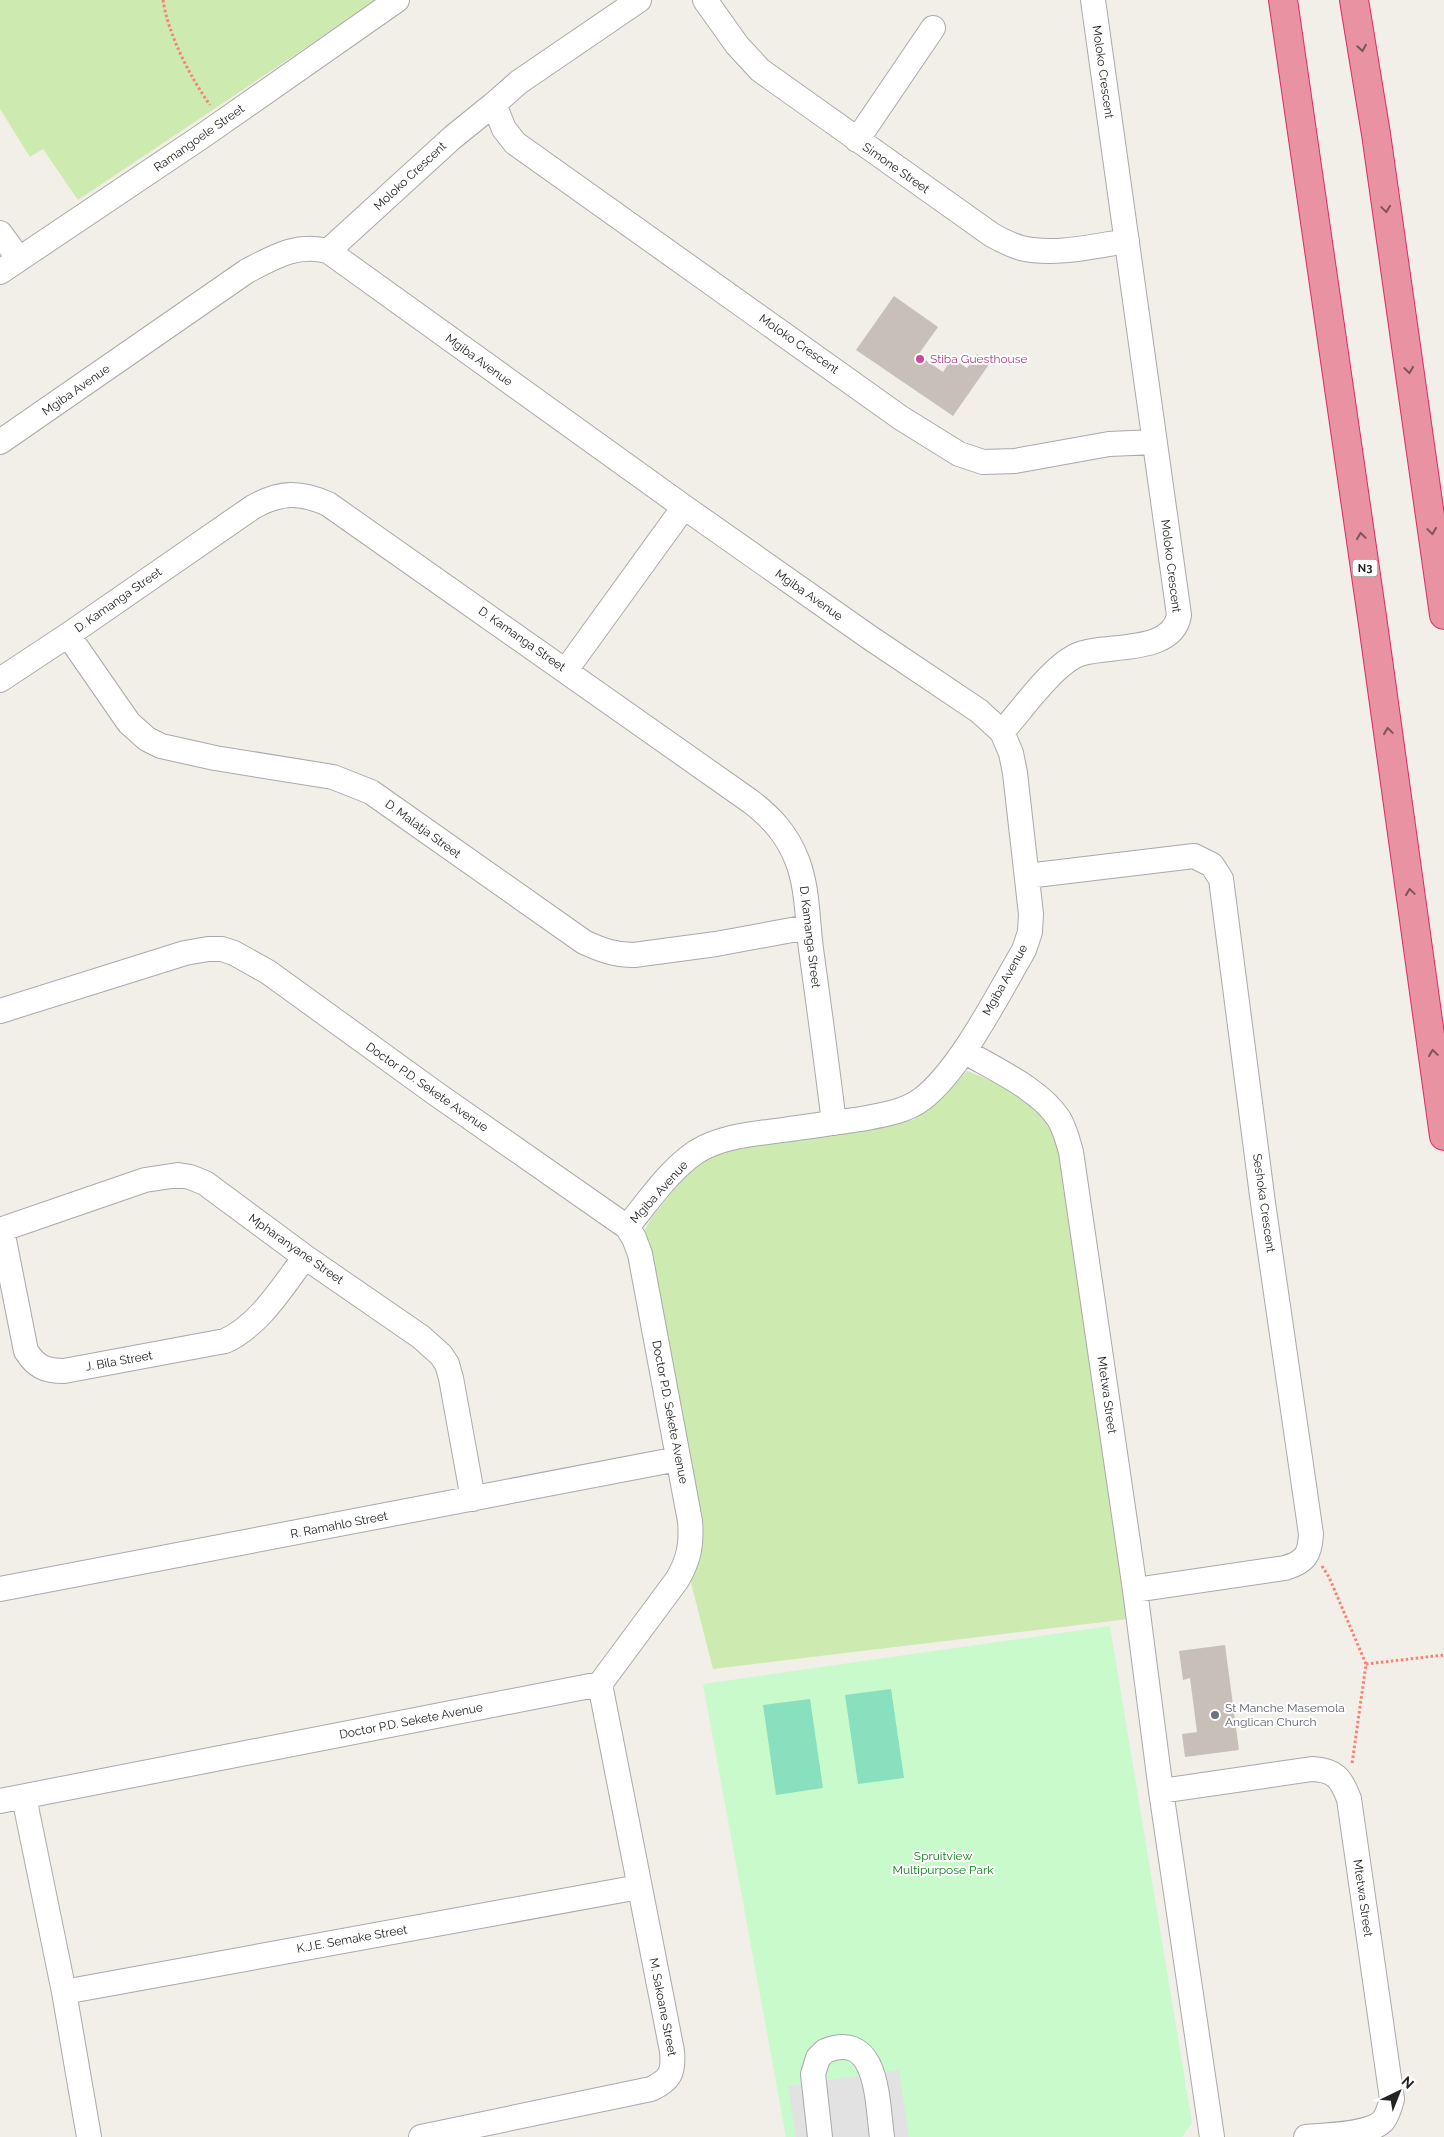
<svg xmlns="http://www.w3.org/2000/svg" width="1444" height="2137" viewBox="0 0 1444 2137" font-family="Raleway,sans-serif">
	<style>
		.grass { fill: #cdebb0 }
		.park { fill: #c8facc }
		.pitch { fill: #88e0be }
		.parking { fill: #e2e2e2 }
		.building { fill: #c7bfb8 }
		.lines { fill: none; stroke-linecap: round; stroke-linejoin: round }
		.minor-casing { stroke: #a9a9a9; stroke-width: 26 }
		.highway-casing { stroke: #dc2a67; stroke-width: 30 }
		.path { stroke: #fa8072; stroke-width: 3; stroke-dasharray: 2.5 2.5; stroke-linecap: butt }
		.minor { stroke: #fff; stroke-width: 24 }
		.highway { stroke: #e892a2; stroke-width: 28 }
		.oneway { stroke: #7b545c }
		.hotel-dot { fill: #d1479c; stroke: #fff; stroke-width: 2 }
		.worship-dot { fill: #6b7280; stroke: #fff; stroke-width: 2 }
		.labels { text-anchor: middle; stroke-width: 4; stroke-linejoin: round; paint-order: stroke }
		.shield { fill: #fff; stroke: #646464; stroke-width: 1 }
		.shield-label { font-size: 11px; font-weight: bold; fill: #222 }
		.street-label { font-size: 12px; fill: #222; stroke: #fff }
		.hotel-label { font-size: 12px; fill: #b23c85; stroke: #fff; text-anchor: start }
		.worship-label { font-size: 12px; fill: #5b616d; stroke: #fff; text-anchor: start }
		.park-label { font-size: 12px; fill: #0c8416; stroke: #fff }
	</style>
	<rect width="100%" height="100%" fill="#f2efe9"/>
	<path class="grass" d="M0,0h377l-299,200 -35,-51 -13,8 -30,-48z
		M967,1071c29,10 58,27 80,49 5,5 8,14 12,20l70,479 -416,50 -23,-90 11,-24 -4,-48 -54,-273 7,-14 42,-54 22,-15 199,-31 25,-18z"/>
	<path class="park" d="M1110,1626l82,497 -10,14h-396l-83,-453z"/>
	<path class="pitch" d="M891,1689l13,89 -46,6 -13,-89z
		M810,1699l13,89 -47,7 -13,-90z"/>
	<path class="parking" d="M899,2070l10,67h-113l-8,-51z"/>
	<path class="building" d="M894,296l44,31 -20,28 25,17 9,-14 15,10 10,-14 13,9 -37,53 -97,-66z
		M1225,1645l14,105 -54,7 -3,-23 15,-2 -7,-54 -7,2 -4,-29z"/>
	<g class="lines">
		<defs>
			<path id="minor" d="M705,0l32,45 23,25 232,165c9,5 19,10 29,13 34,8 73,-2 106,-7
				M494,104l10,25 11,14 386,275 58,36 24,8 32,-1 94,-17 46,-2
				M857,140l76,-112
				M0,233l19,26
				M328,251l125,-114 41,-33 25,-22 120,-82
				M0,272l204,-137 193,-135
				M0,442l247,-171c27,-14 49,-28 81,-20l356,256 185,130 110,74 23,21 9,21 4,20 16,141 -1,18 -6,18c-26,44 -63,119 -102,149 -17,13 -40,16 -61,20 -26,4 -52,7 -78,11 -29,4 -62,6 -87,22 -28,19 -48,50 -69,75
				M68,635l61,88 18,16 14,7 54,12 118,19 38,15 213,150c17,8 31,13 50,13l82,-11 92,-17
				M566,670l118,-163
				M0,680l68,-45 185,-128c27,-15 46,-16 75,-3l422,297c21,16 37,33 47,59 11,28 10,59 14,89 8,58 16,116 23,174
				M1002,732c19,-21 52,-69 78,-78 29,-10 93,0 99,-39l-86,-615
				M1027,876l167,-20 18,9 9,14 42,324 48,331c-1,21 -6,28 -26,34l-150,22
				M0,1011l185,-58 23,-4h14l12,4 34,19 167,121 192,134 7,11 6,16 50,267c2,23 -1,39 -13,59l-77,104 -600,117
				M964,1051c30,18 76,38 95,68 6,10 9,22 12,33l64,438 26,201 51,346
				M0,1230l145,-50 33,-5 12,2 15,6 100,74 116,80 20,18 6,9 4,14 22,121
				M2,1230l24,121c10,16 20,20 38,20l161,-30c35,-16 57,-54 80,-84
				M0,1589l678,-130
				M1161,1791l151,-22c23,1 29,9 37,30l43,300c-2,8 -4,15 -9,22 -14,14 -57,14 -77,16
				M24,1797l40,195 25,145
				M64,1992l575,-105
				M421,2137l230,-48c19,-9 23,-16 21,-38l-72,-367
				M820,2137l-7,-63 5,-16 7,-7c54,-22 52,52 57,86"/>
			<path id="highway" d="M1283,0l90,624 71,512
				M1354,0l22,134 68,481"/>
		</defs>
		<use href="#minor" class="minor-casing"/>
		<use href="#highway" class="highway-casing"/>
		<path class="path" d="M163,0c5,34 27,77 47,105
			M1322,1566l7,11 37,87 -14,100
			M1366,1664l78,-9"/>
		<use href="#minor" class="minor"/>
		<use href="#highway" class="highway"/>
	</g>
	<defs><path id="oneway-chevron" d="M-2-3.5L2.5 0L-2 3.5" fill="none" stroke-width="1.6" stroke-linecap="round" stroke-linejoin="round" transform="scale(1.25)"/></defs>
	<g class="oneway">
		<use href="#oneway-chevron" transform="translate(1362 48) rotate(81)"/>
		<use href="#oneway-chevron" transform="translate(1386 209) rotate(82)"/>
		<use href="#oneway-chevron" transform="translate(1409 370) rotate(82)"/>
		<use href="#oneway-chevron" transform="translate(1432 531) rotate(82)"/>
		<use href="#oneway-chevron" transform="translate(1361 536) rotate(-98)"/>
		<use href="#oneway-chevron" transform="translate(1388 731) rotate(-98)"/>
		<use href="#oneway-chevron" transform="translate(1410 892) rotate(-98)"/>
		<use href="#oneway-chevron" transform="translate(1433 1053) rotate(-98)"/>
	</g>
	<circle class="hotel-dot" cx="920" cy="359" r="5"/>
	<circle class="worship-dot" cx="1215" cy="1715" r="5"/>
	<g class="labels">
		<rect class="shield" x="1352.5" y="559.5" width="25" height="17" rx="4"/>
		<g class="shield-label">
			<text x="1365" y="572">N3</text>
		</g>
		<g class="street-label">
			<text transform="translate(1103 72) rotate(82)" y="4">Moloko Crescent</text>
			<text transform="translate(199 138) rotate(-35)" y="4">Ramangoele Street</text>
			<text transform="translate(896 168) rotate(35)" y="4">Simone Street</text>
			<text transform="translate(410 176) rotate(-43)" y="4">Moloko Crescent</text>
			<text transform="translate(799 344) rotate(35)" y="4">Moloko Crescent</text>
			<text transform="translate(479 360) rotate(36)" y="4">Mgiba Avenue</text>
			<text transform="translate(76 390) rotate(-35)" y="4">Mgiba Avenue</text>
			<text transform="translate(1171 566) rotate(83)" y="4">Moloko Crescent</text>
			<text transform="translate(809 595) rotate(35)" y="4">Mgiba Avenue</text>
			<text transform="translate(118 600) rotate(-35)" y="4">D. Kamanga Street</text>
			<text transform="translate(522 639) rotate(35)" y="4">D. Kamanga Street</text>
			<text transform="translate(423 829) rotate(36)" y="4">D. Malatja Street</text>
			<text transform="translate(810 937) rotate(83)" y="4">D. Kamanga Street</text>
			<text transform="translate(1005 980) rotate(-61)" y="4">Mgiba Avenue</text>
			<text transform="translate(427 1087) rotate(35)" y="4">Doctor P.D. Sekete Avenue</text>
			<text transform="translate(659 1192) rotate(-48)" y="4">Mgiba Avenue</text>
			<text transform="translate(1264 1203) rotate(82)" y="4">Seshoka Crescent</text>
			<text transform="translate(296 1249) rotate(35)" y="4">Mpharanyane Street</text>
			<text transform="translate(119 1361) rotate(-10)" y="4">J. Bila Street</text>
			<text transform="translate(1107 1395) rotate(82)" y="4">Mtetwa Street</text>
			<text transform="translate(670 1412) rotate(79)" y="4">Doctor P.D. Sekete Avenue</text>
			<text transform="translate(339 1525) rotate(-11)" y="4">R. Ramahlo Street</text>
			<text transform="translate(411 1721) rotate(-11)" y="4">Doctor P.D. Sekete Avenue</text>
			<text transform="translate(1363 1898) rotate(82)" y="4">Mtetwa Street</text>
			<text transform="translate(352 1939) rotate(-10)" y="4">K.J.E. Semake Street</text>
			<text transform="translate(663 2007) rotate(79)" y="4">M. Sakoane Street</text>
		</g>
		<g class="hotel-label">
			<text x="930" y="363">Stiba Guesthouse</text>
		</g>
		<g class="worship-label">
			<text x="1225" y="1712">St Manche Masemola<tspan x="1225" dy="14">Anglican Church</tspan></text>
		</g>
		<g class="park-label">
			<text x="943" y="1860">Spruitview<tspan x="943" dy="14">Multipurpose Park</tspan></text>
		</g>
	</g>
	<g transform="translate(1399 2092) rotate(43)" stroke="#ffffff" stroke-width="4" paint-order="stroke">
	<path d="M0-4L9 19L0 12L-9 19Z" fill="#222222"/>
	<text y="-8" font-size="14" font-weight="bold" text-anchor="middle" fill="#222222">N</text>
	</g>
</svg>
